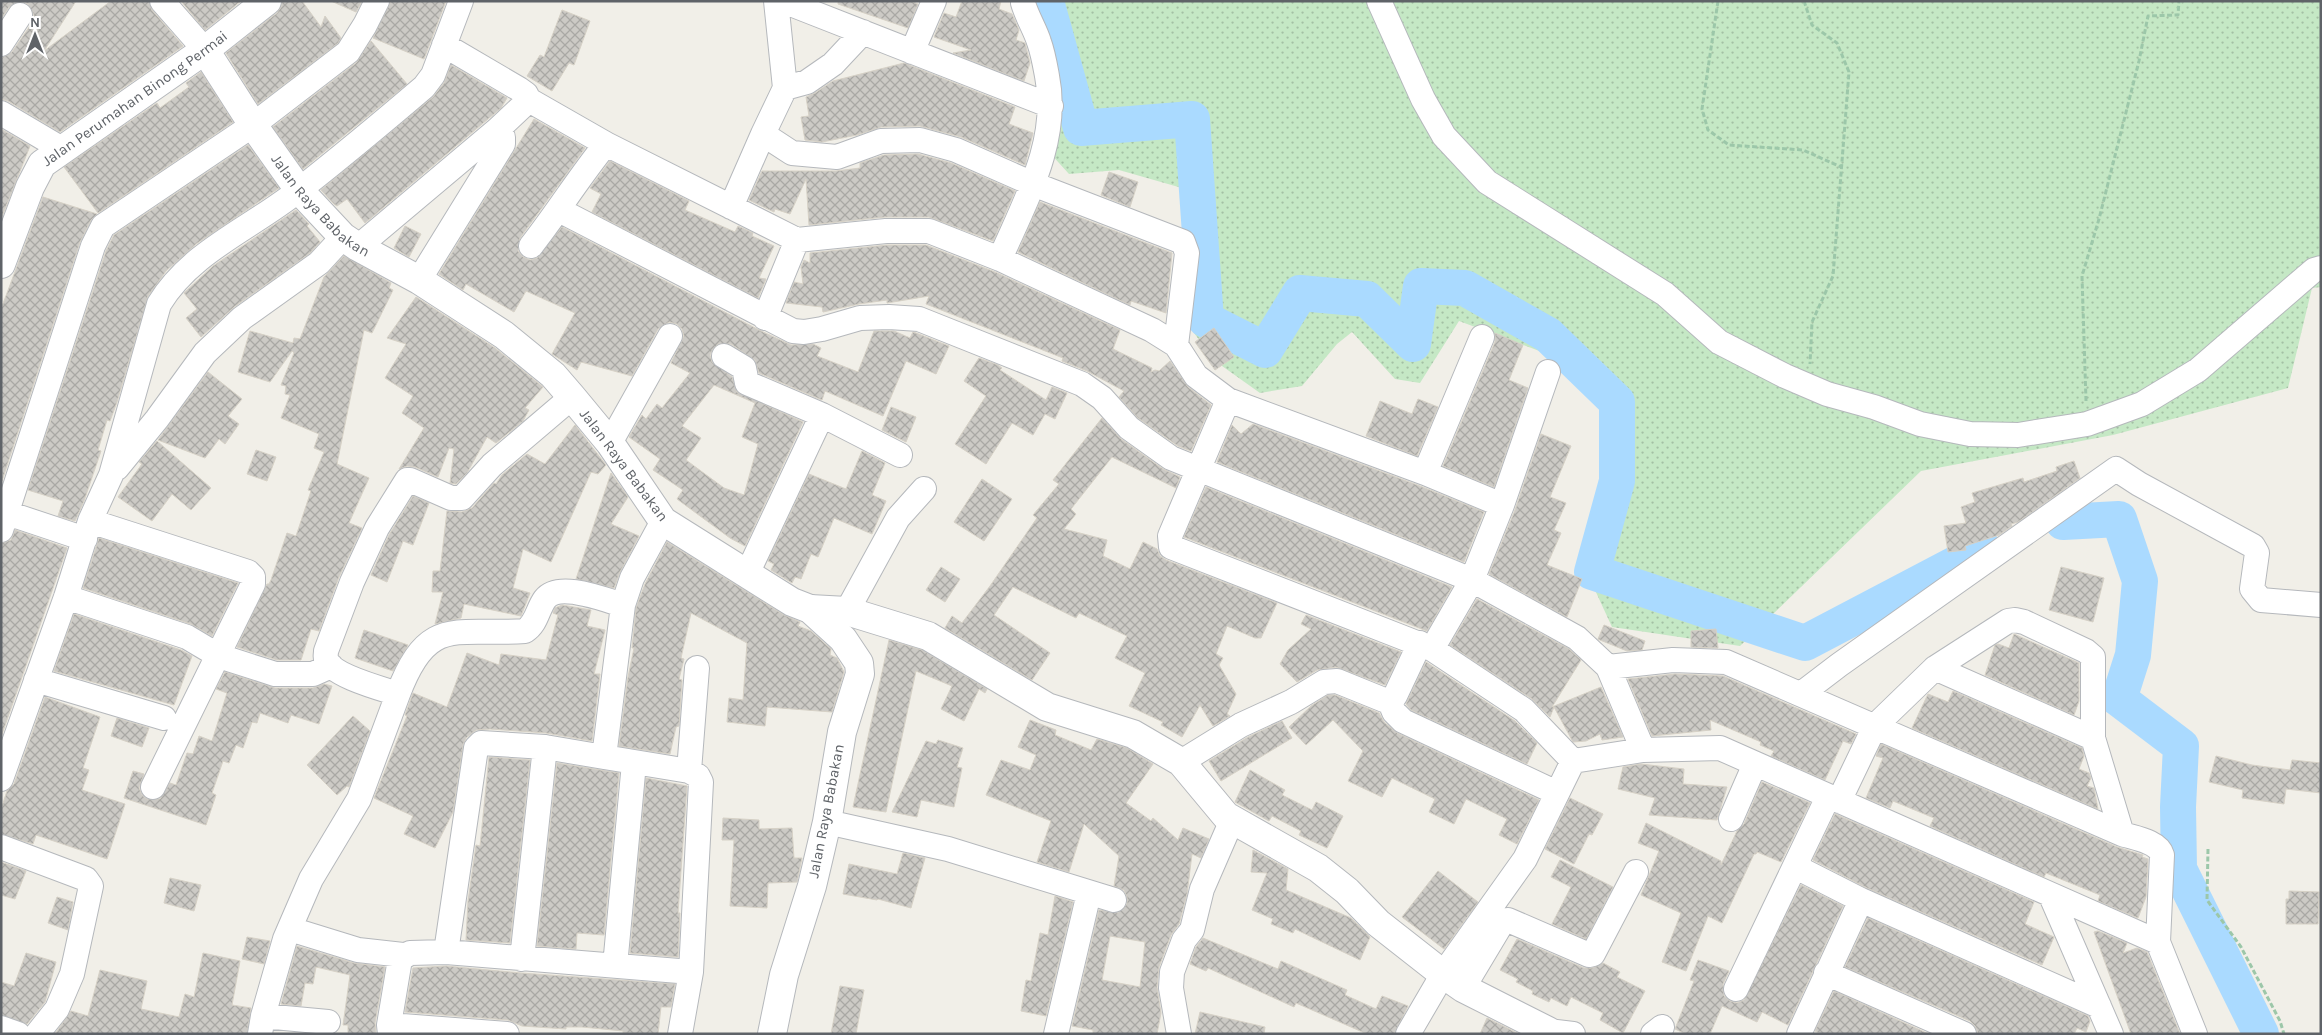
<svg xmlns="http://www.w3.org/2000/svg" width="2322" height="1035" viewBox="0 0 2322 1035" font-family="Karla,sans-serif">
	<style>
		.grass { fill: url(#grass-dots) }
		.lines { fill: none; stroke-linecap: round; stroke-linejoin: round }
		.river { stroke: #aadaff; stroke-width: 36 }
		.building { fill: url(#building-cross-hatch); stroke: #d6d1c6; fill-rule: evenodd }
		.minor-casing { stroke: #b5b8bc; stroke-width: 26 }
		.tertiary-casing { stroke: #b5b8bc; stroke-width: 30 }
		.path { stroke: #9cc7a9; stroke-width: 3; stroke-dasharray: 5 2.5; stroke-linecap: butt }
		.minor { stroke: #fff; stroke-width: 24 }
		.tertiary { stroke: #fff; stroke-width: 28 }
		.labels { text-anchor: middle; stroke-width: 4; stroke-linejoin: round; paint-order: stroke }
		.street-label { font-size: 15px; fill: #5f6368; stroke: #fff }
	</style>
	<defs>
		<pattern id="grass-dots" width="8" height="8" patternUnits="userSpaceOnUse" patternTransform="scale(1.25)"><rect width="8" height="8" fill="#c5e8c5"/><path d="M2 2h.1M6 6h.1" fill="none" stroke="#a3c0a4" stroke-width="1.8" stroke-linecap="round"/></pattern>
		<pattern id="building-cross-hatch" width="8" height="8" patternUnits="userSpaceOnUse" patternTransform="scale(1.25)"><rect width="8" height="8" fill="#cccac5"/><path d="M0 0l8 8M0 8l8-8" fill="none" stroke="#a9a8a4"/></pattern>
	</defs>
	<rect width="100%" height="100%" fill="#f1efe8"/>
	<path class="grass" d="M1033,1h1288v286l-9,1 -24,100 -175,47 -192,36 -181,175 -128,-19 -29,-63 17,-63 8,-85 -66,-64 -83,-31 -39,62 -25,-4 -43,-47 -15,12 -35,42 -42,7 -45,-32 -21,-28 2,-141 -77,-22 -50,4 -20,-22z"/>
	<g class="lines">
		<path class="river" d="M1046,1l35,127 111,-9 14,201 59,30 35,-57 67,6 46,45 8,-58 44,2 83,47 69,67v79l-25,91 213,71 179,-94
			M2063,522l56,-3 21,62 -7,74 -14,44 62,47 -3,61 1,62 82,165"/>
	</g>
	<path class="building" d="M1,1h75l-32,50 67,-50h38l3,9 31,36 -123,86 -52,-31 -7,-2v-41l11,-6 20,-29 2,-8 -6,-11 -8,-3 -11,6 -8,12z
		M181,1h60l-36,29z
		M282,1h20l19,26 4,-11 16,22 -3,5 -80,61 -32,-51 51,-40 4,-6z
		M331,1h31l-6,11z
		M391,1h55l-22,58 -51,-21z
		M838,1h72l8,3 -10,24 -70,-24z
		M962,1h39l-2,8 13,5 7,16 -3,10 9,3 5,20 -6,18 -71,-28 18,-3 -37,-13 10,-24 12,4z
		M562,10l28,11 -16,44 -5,-2 -17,28 -25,-15 13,-21 4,2z
		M371,41l36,43 -104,85 -30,-42 83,-64z
		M904,63l111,44 -6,17 24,9 -8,32 -64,-28 -41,-11 -39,1 -24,8 -35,7 -17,-2 -4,-23 8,-1 -3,-19 9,-4 18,-12z
		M451,65l56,33 -6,10 -136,115 -18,-24 -10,7 -3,-2 -13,-14 112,-93 11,-14z
		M201,72l32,50 -135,91 -34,-46 93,-64 3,5 29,-21 -3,-4z
		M534,119l51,29 -65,90 -2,13 5,6 7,3 7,-2 25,-31 197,103 32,15 22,-1 8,4 -4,8 41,16 16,-41h20l16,7 3,-6 3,1 33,13 -13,28 -30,-13 -23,55 -58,-25 -3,9 -63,-27 -4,-13 -24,-16h-13l-5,5 -3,6 2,7 20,15 5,15 66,30 -58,124 -15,-8 -53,-39 6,-9 -30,-20 7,-11 -31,-22 13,-22 4,4 11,-15 5,4 28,-35 -19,-10 13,-27 -2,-7 -5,-5 -8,-2 -11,7 -26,47 -51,-14 -4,8 -25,-16 23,-41 -49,-22 -12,21 -48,-28 -3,6 -24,-16zM714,385l41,18 -13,34 16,7 -14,51 -20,-7 -38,-28 15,-22 -19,-12z
		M1,129l29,17 -29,73z
		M248,145l31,43 -83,56 -30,27 -18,25 -31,106 -7,19 -3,-1 -9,30 3,1 -17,50 -9,20 -17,-5 5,-15 -35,-11 78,-239 8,-16z
		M918,154l33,9 64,28 -22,50 -64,-24h-44l-76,8 -3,-46 -16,35 -15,-5 -1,3 -25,-12 13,-29h74l24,-3v-5l24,-8z
		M610,161l79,40 -4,9 50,22 3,-6 15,7 -1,3 22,10 -15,32 7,1 -8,19 -166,-86 9,-18 -11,-6z
		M1109,172l29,10 -8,25 -29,-12z
		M43,197l54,17 -6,6 -11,22 -78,239 -1,-172z
		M1040,202l132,51 -6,60 -35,-12 -1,4 -112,-53z
		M296,210l13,14 -2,2 13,16 -10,11 -76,54 -33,30 -15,-19 11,-9 -13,-16 29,-27z
		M405,226l16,8 -12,23 -15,-9z
		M887,245h39l69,27 125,58 -7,19 39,19 -1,4 4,-2 4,1 11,-10 18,26 23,18 -20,46 -13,-5 -40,-28 -19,-21 5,-6 -37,-20 -25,-10 1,-3 -137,-54 3,-8 -42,7v-3l-28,4 -36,8 -1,-5 -36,-4 8,-21 9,2 -2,-17 3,-7 6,3v-10z
		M344,256l47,27 -2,5 4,2 -21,43 -8,-3 -27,134 32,14 -20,45 13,5 -23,49 -20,54 -8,-2 -10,31h-24l-40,-13 30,-63h2l2,-4 16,-47 9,3 15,-45 -3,-1 16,-38 -10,-4 5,-14 -38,-16 9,-23 -5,-1 1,-8 -5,-1 13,-32 -2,-2 -22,31 -32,-10 12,-41 43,12 1,-5 6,1 24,-62z
		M416,297l79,51 48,39 -18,21 4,2 -6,11 -27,22 -9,-6 -20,36 -11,11 -6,-1 4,-34 -5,-1 -11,29 -23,-10 -8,-1 -8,3 25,-41 -22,-15 11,-17 -28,-18 21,-34 -19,-6z
		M1214,328l20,29 -19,13 -20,-28z
		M1495,333l28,12 -14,35 19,8 -34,99 -51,-21 52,-124z
		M979,358l19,7 4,3 -2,2 46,30 6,-13 15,6 -12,26 -10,-5 -12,21 -21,-12 -26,41 -31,-20 31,-48 -22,-15z
		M208,372l34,27 -14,17 11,8 -14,20 -6,-5 -14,19 -47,-18z
		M1418,399l20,8 -21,49 -51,-20 14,-35 32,13z
		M891,407l25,10 -10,25 -24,-12z
		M1102,418l19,21 42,30 17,8 -4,11 -64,-31 -41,52 5,5 -12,15 43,11 -4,16 27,13 13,-27 14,7 3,7 6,4 111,43 -16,35h-6l-28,-12 -11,28 7,4 -4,7 17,29 -9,20 3,2 -17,10 -13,-21 -18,32 -21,-12 2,-3 -34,-16 16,-33 -30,-15 12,-22 -48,-23 -3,5 -63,-31 -19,28 56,38 -18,27 -87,-52 7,-12 10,7 28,-37 47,-68 -4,-3 26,-31 -6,-4z
		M1253,424l167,62 64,26 -20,50 -247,-100 15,-37 9,9z
		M575,425l31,40 -8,9 -7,-2 -40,90 -28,-13 -10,39 17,5 -9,23 -57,-12 -3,14 -26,6 8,-32h-11l1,-21h7l7,-60 15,1 10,-4 22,-25 2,1 6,-9 25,-21 18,10z
		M1541,434l30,12 -21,51 16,6 -12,27 7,3 -14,32 35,14 -15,38 -78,-43 26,-64z
		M157,441l54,47 -20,22 -19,-16 -20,27 -34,-24 24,-33 -3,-2z
		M256,450l20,7 -9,24 -20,-7z
		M862,451l23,12 -13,32 14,6 -14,33 -38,-16 -16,39 -7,-3 -10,25 -6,-2 -3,6 -21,-13 3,-6 -6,-3 41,-87 37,15z
		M2074,461l6,17 -62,44 -7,2 1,2 -13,9 -34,11 1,4 -18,2 -4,-26 22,-3 -5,-16 14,-5 -3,-9 51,-15 1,4 33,-11 -1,-4z
		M611,473l17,24 -17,27 28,12 -19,36 -6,16 -38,-9z
		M982,479l30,20 -28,42 -30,-19z
		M1206,487l246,100 -25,44 -243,-94z
		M413,496l16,7 -16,42 -10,-4 -16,41 -16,-7 18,-40z
		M15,530l52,18 -66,189v-194l10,-3z
		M99,538l139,45 -26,53 -21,-12 -108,-36z
		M667,542l117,73 16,7 -2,4 13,5 20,18 -1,6 7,3 7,14 -12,40 -65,-5 -2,19 -38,-4 2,-24 14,2 4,-57 -56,-30 -10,45 3,1 -5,20 3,1 -3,46 -3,1 -6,27 -51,-8 9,-69 6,-29h-2l4,-40 9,-24z
		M941,567l19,12 -15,23 -19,-12z
		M2061,567l43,11 -11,44 -44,-12z
		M1477,599l92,50 12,11 -29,47 49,-20 22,50 -21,3 -2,-6 -14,7 -13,1 -19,-35 -4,10 -18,-18 -82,-54z
		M562,605l29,5 -4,16 18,4 -11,44h6l-8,67 -46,-8 -56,-4 -14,1 -10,8 -3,7 -10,67 -18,36 -31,-14 9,-18 -39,-18 33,-82 -2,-1 8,-22 34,14 20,-54 32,12 2,-11 45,6 12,-45 -5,-2 2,-5z
		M74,614l107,36 11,6 -18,49 -120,-34z
		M1306,615l95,37 -16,33 -49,-18 -19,3 -20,12 -17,-18 8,-14 23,-21 -10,-5z
		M1604,625l41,16 -3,9 -15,1 -27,-11 -2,-1z
		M1716,629l2,19 -27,-1v-16z
		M364,630l44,15 -15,26 -38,-13z
		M2014,634l65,29v38l-5,14 -89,-40 10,-30 3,-1 11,4z
		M889,640l33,10 65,39 -2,4 -6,-4 -15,32 -23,-12 11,-23 -36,-15 -30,141 -33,-5z
		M1426,662l89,59 22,22 -10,21 -116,-54 -5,-6z
		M225,672l50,16h38l11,-4 8,2 -13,38 -28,-9 -3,8 -28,-10 -3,10 -5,-1 -9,26 -7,-3 -7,18 -6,-2 -11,32 4,2 -10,30 -82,-27 9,-27 11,3 -5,14 3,7 5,4h13l10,-16 6,2 11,-32 6,1 6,-18 13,5 15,-48 -11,-4z
		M1675,674l48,2 133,58 -5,10 -8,-3 -18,39 -54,-24 3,-5 -14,-6 1,-3 -51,-22 1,10 -59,6 -24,-57z
		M1953,691l129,57 2,8 -5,13 10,4 2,5 -4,8 7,2 4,21 -186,-81 16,-34 20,8z
		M1328,695h7l44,18 5,9 13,11 142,67 -22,44 -18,-9 8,-16 -41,-20 -12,25 -25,-12 6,-13 -43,-21 -10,19 -34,-16 15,-30 -30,-31 -27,25 -17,-18 22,-21z
		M45,697l55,20 -17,51 6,2 -7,20 43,14 -18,55 -71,-24 -3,9 -32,-10v-24l4,-13 2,-6 7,-7z
		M353,716l17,15 -21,56 -2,-1 -10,9 -30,-30z
		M117,718l32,10 -7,19 -31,-11z
		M1030,720l26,10 -1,5 36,15 6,-11 30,9 26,16 -27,39 25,18 2,-3 25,22 5,-12 26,11 -8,19 -9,-4 -5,40 -8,30 -8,11 -12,32 -2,20 4,26 -4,21h-64v-4l-21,-4 27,-116 19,3 9,-9v-7l-3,-7 -10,-4 5,-30 -35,-32 -15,48 -32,-10 14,-41 -65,-26 15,-35 29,10 6,-15 -18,-8zM1110,936l35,6 -5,45 -38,-7z
		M1282,721l10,17 -71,43 -12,-20 39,-24z
		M938,740l25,8 -6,19 5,1 -8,39 -33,-7 -4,17 -25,-5 34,-71 10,3z
		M1881,744l236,103 26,8 -1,2 6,2 -2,38 -8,21 -40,-17 2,-6 -54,-22 -2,4 -114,-51 4,-8 -41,-17 -3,7 -24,-10 17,-40 -7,-2z
		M2216,756l36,9 38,5 2,-10 29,3v30l-35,-4 -2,15 -42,-6 1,-8 -34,-8z
		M489,757l41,3 -20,183 -44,-3 2,-39 8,-56 4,1z
		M557,763l62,10 -15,162 -27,-2 -1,16 -39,-3z
		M1641,764l43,5 -1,15 44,3 -10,33 -68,-5 6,-17 -37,-9 5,-22z
		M1250,770l35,20 -3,5 30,15 4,-8 27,14 -16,32 -28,-13 2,-4 -29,-15 -3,5 -34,-19z
		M646,778l41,8 -9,127h2l-2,44 -48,-4z
		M1762,782l48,21 -29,59 -24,-10 -1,2h-2l-32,69 -14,-7 -22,55 -24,-9 19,-49 -40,-18 18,-44 -21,-8 8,-20 75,38v4l16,-34 7,-7z
		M1570,798l33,16 -11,21 -3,-1 -15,30 -29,-15z
		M1835,814l199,88 -9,22 29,13 -12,28 -175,-77 -54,-28z
		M723,818l36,2v9l33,-1 2,30h8l-5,24 -29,1 -1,25 -37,-2 4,-66h-12z
		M1253,850l35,19 -2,21 65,28 19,19 -10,23 -65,-31 -2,4 -22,-9 2,-5 -21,-9 15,-37 -16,-1z
		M903,853l22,5 -14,50 -33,-9 -1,1 -34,-6 6,-30 48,10z
		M1560,860l53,27 -27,52 -34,-15 19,-37 -20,-10z
		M1,862l25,9 -11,28 -14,-4z
		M1438,871l40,31 -34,47 -42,-32z
		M170,878l31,7 -7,26 -30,-8z
		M1801,885l42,21 -55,119 -26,-13 -5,10 -35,-16 -12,28h-24l-11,-5 19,-48 -4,-1 8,-20 31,11 -6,13 1,12 6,5 7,2 7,-3z
		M2289,891l30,1 -1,32h-32v-25h3z
		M1055,896l18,6 -27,114 -25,-5 5,-31 5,1 9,-48 8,2z
		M57,897l16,5 -5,28 -20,-7z
		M1868,918l220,98 2,5 -4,11 -9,-4 -3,6h-96l-3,-8 -5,-5 -125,-54z
		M2098,931l29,12 -4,10 14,-5 10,4 33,82h-49l-37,-102z
		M247,937l23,4 -6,23 -22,-5z
		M1203,938l75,31 3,-8 66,29 -2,5 31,14 6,-13 26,10 -14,28h-27l-71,-31 -2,4 -86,-39 -2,3 -16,-7 6,-17z
		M1517,939l67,29h8l11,-5 17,9 -3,5 28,14 -22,42 -23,-13 3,-7 -32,-16 -4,9 -16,-8 -2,4 -17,-8 1,-3 -17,-9 2,-3 -18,-9z
		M297,946l57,17 31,4 -10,56 1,11h-28v-9h-5l7,-50 -34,-8 -3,17 -8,-1 -4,23 -20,-2z
		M26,953l30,9 -11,40 -18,22 -26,-9v-33l13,4z
		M203,953l37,8 -8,44 19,3 -4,26h-192l16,-23 17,5 12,-46 47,11 -6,28 38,8 6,-23 9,3z
		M446,966l75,7 154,11 -4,23h-10l-3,27 -35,-1v-2l-41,-4h-16v2l-44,-3 -14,-6 -103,-8 8,-44z
		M840,986l24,4 -8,44h-25z
		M1834,991l95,43h-108l-6,-3z
		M1200,1012l65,15 -1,7h-69z
		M1487,1018l32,16h-39z"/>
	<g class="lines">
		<defs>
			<path id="minor" d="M162,1l43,49
				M776,1l9,87
				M783,1l268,105
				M1379,1l44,98 21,37 43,46 178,112 54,48 66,34 42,18 47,13 46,17 50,10 48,1 69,-11 55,-20 56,-34 116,-100 7,-2
				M863,32l-30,32 -26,18 -22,6 -22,46 29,19 45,4 44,-16 39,-1 36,10 77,34 150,58 4,11 -11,92
				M1,44l19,-29
				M912,52l22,-51
				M529,100l77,44
				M1,113l61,36
				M731,207l32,-73
				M559,210l234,121 11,1 18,-3 38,-11 29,-1 30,2 163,65 20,14 27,30 42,30 301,122 105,58 31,29 35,83
				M531,246c26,-33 48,-69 75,-102l191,96 89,-9h43l71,28 152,71 24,15 20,31 32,24 -58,136 1,11 261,102 92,61 49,51
				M358,247l139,-117 32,-30 -3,-6 -7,-5 -75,-44
				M1000,259c25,-58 60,-118 47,-183 -2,-11 -4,-23 -8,-34 -4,-13 -12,-25 -16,-39
				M419,280l84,-136v-7l-6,-7
				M765,318l32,-78
				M724,356l20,12 3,15 75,32 -75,159
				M1228,400l197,73 77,32
				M822,415l78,40
				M610,443l60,-107
				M117,468l40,-49 48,-66 37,-35 77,-55 24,-26
				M1425,473l57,-136
				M1,511l84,28
				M90,521l158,51 5,5v7l-100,203
				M1,530l92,-284 10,-20 150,-101 95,-73 17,-27 12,-24
				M66,597l121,40 32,19 56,18h38l18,-8
				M847,611l51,-93 26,-29
				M1432,649l40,-69 30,-75 46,-133
				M1608,667l65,-7 53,2 396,172
				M1935,668l158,70
				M36,680l128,38
				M398,694c30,-80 58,-58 127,-63 12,-8 12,-21 20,-32 14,-18 60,1 78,6
				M1801,694l38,-29 277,-196 23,15 114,62 4,7 -5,36 9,11 60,5
				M1389,700l5,12 9,9 154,72
				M604,757l85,14 9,5 3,6 -10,190 -11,62
				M1573,761l70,-11 77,-2 438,194
				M1181,762l60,-37 50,-23 33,-20 13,-1 47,19h5l6,-4 25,-53
				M689,771l8,-103
				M1,779l65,-182 24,-76 21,-46 48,-171c32,-53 93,-76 140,-114 42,-33 84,-68 125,-103l9,-12 28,-74
				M1839,801l36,-75 60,-58 73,-47 7,-1 9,2 62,29 7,6v81l29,96c12,4 36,7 40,21l-4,87 37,92
				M1731,819l24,-55
				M827,822l121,27 166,51
				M1,847l85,32 5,7 -19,88 -15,35 -20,25
				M1796,867l65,33 238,106
				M2051,896l60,138
				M290,929l68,21 45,5
				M446,952l30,-204 5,-5 64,4 59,10 19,-152 9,-27 31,-57
				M522,959l23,-212
				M615,966l19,-203
				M1826,973l138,61
				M1463,988l39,-65 6,-3 81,35 4,-1 43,-82
				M1736,989l92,-192
				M263,1016l65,6
				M389,1025l118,9
				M1,1028l17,6
				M1548,1031l25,3
				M260,1034l3,-18 22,-77 26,-60 48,-80 39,-105c-15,-5 -66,-18 -72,-35 -1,-2 0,-5 0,-8l26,-69 25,-54 30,-48h3l41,18h11l30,-33 80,-68
				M390,1034l-1,-9 11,-66 10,-6 36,-1 245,20
				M1056,1034l33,-141
				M1179,1034l-8,-46 1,-16 12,-32 8,-10 10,-41 30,-69
				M1408,1034l35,-60 82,-115 48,-98
				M1653,1034l9,-7
				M1799,1034l62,-134"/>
			<g id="tertiary">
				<path id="s1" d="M205,50l48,75 46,65 44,47 15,10 61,33 85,55 49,40 19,22 38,46 53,78 129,81 18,7 33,30 16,24 1,11 -18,58 -15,90 -15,64 -28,89 -12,59"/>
				<path id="s2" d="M1,264l29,-77 12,-23 163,-114 62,-49"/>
				<path d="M810,609l37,2 81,25 119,71 86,27 48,28 45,54 92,52 29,23 31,32 65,51 20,14 85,43 -1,3"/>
			</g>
		</defs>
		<use href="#minor" class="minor-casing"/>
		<use href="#tertiary" class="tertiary-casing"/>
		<path class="path" d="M1718,1l-16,108 6,21 21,15 74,5 38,17
			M1804,1l8,24 25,18 12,29 -16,204 -21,46 -2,42
			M2086,401l-4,-125 17,-57 40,-158 9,-45 30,-1 1,-14
			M2208,849l-1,51 34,47 39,74 4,13"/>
		<use href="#minor" class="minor"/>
		<use href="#tertiary" class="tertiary"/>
	</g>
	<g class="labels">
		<g class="street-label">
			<text dy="5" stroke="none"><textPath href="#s2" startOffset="222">Jalan Perumahan Binong Permai</textPath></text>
			<text dy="5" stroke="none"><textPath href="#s1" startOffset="195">Jalan Raya Babakan</textPath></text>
			<text transform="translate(624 465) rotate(53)" y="5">Jalan Raya Babakan</text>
			<text transform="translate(826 811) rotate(-79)" y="5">Jalan Raya Babakan</text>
		</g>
	</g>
	<rect width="2322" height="1035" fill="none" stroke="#5f6368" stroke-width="5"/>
	<g transform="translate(35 35)" stroke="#ffffff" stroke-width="4" paint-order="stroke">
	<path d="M0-4L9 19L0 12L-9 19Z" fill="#5f6368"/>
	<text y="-8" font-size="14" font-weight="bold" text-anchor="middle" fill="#5f6368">N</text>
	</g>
</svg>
